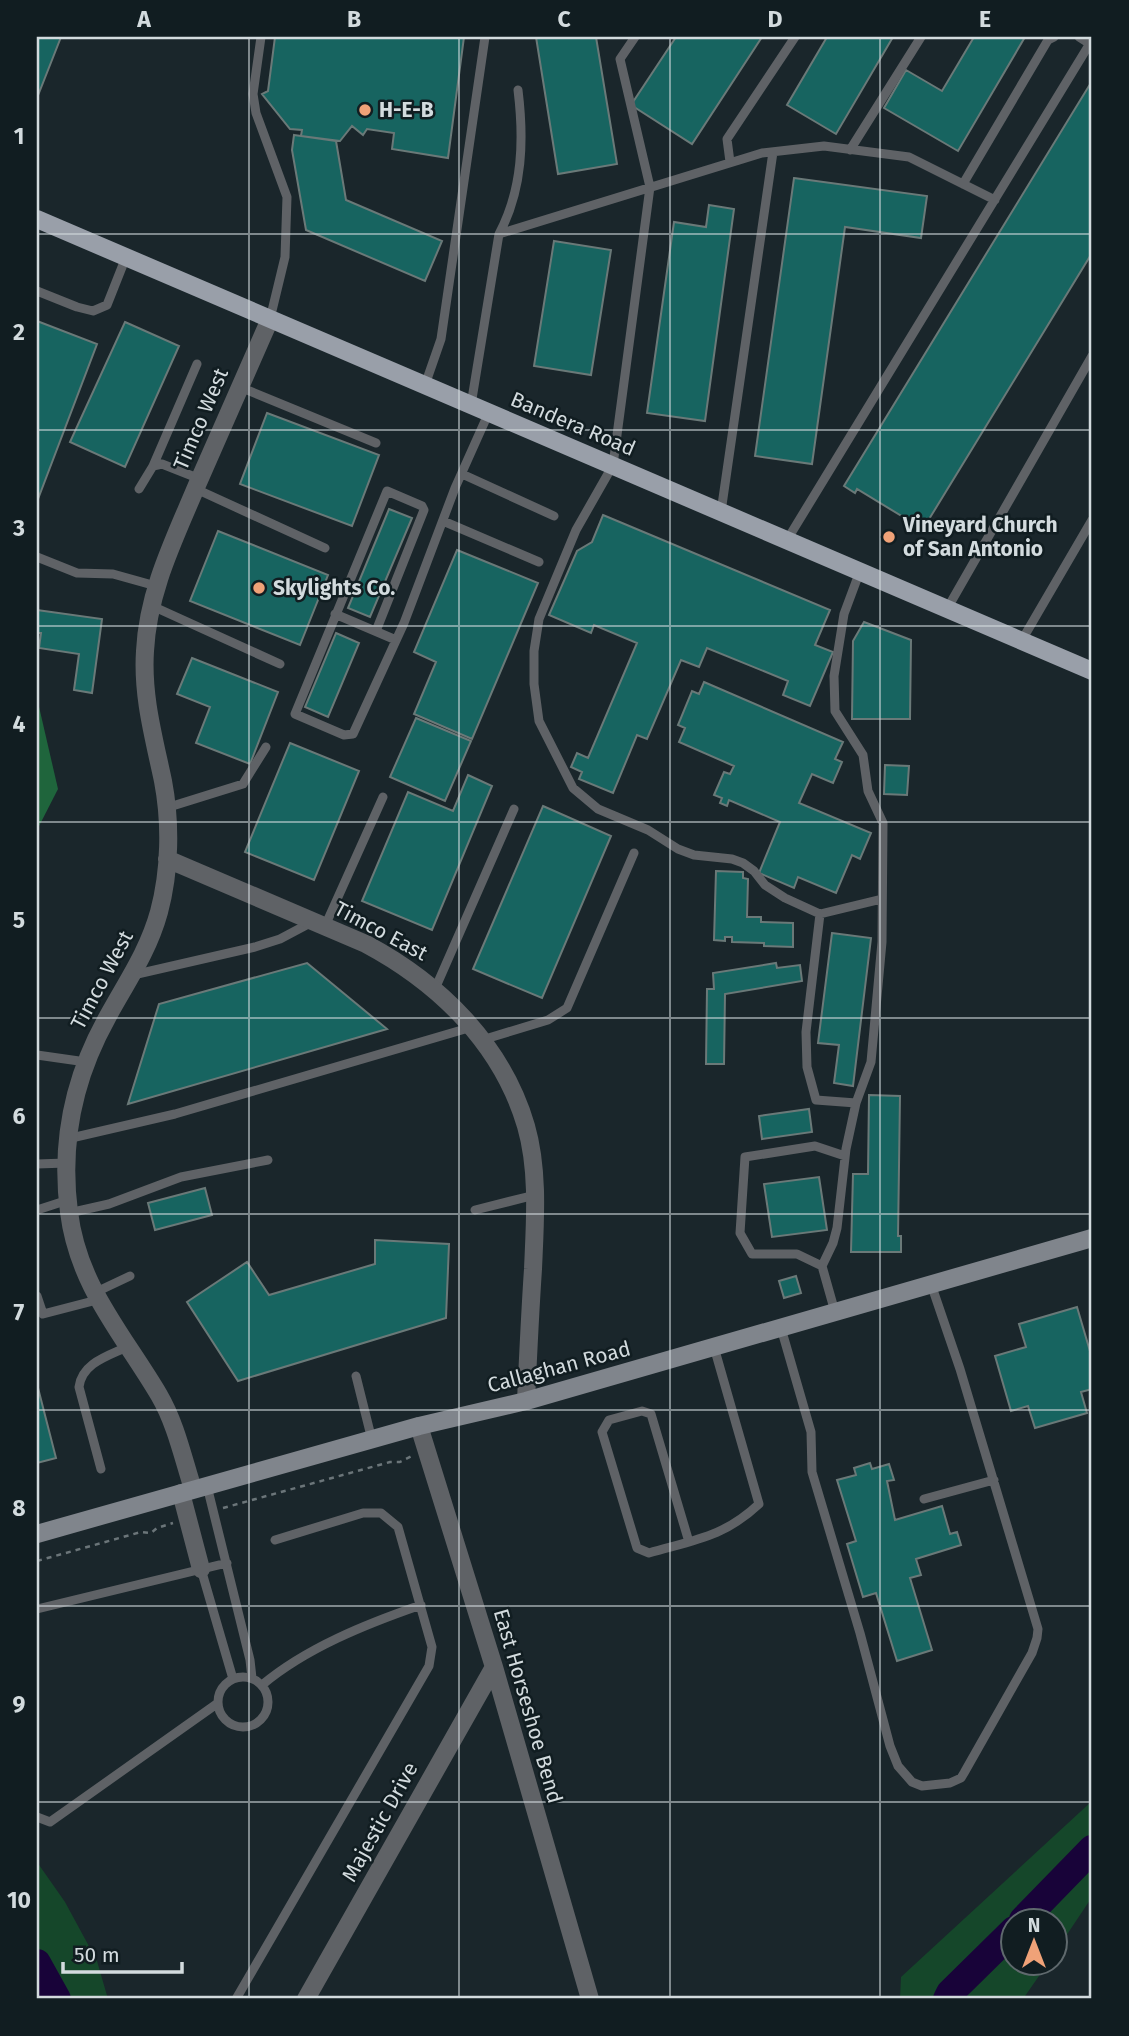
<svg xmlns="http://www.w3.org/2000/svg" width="1129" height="2036" viewBox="0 0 1129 2036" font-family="'Fira Sans',sans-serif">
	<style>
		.green { fill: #15472a }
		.forest { fill: #1f653c }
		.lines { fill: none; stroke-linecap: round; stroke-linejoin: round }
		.river { stroke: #180339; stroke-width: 28 }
		.building { fill: #176460; stroke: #6a7978; stroke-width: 2 }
		.path { stroke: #6b7579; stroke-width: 2.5; stroke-dasharray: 5 5; stroke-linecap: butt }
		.lane { stroke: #5f6266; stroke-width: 9 }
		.street { stroke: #5f6266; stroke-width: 18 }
		.secondary { stroke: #80858c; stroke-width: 18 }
		.primary { stroke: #999fa9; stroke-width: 18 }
		.grid { fill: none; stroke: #d3dbde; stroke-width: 2; stroke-opacity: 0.55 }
		.poi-dot { fill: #f0a278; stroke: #111d21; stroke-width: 2.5 }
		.labels { text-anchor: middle; stroke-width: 5; stroke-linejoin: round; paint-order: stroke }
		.poi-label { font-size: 21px; font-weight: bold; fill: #d3dbde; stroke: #111d21; text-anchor: start }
		.street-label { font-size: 21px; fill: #d3dbde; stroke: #111d21 }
		.neatline { fill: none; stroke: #d3dbde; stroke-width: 2.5 }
		.grid-label { font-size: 23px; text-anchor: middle; font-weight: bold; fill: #d3dbde }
	</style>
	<rect width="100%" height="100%" fill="#1a262b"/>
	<path class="green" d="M1092,1801v96l-36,54v-31h-42v42l34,1 -25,36h-123l1,-22z
		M37,1862l28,40 32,59 11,38h-71z"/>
	<path class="forest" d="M37,698l21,91 -21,41z"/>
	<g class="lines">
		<path class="river" d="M1023,1920l69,-71
			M37,1963l20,36
			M947,1999l3,-6 64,-63"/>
	</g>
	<path class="building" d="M37,37h24l-24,61z
		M275,37h189l-16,121 -56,-9 2,-16 -27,-4 -4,6 -11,-9 -12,15 -39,-5 1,-6 -12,-1 -28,-35 6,-3z
		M536,37h60l21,127 -59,10z
		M676,37h86l-70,107 -61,-39z
		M827,37h66l-57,97 -49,-29z
		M974,37h51l-67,114 -74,-43 22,-38 36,21z
		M1092,81v172l-169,276 -66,-40 -2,4 -11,-7z
		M294,135l42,6 10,59 96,41 -17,40 -119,-51 -14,-80z
		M794,178l133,18 -6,42 -76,-11 -33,237 -57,-8z
		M709,205l25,4 -29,212 -58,-8 27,-191 32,5z
		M554,241l57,9 -20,125 -57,-9z
		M37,321l60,23 -59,155h-1z
		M125,322l54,24 -54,121 -55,-25z
		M267,413l112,42 -27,71 -112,-42z
		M389,509l23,9 -42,99 -22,-9z
		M603,515l227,95 -15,35 18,7 -23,54 -27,-11 5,-14 -81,-33 -8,19 -18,-7 -34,79 -10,-4 -24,58 -34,-14 3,-7 -11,-5 6,-14 11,5 49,-115 -43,-18 -3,8 -42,-18 28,-64 15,-9z
		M218,531l110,44 -28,70 -110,-44z
		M457,550l81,33 -66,156 -58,-25 22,-52 -22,-10z
		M37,610l65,9 -10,74 -18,-3 5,-36 -40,-6 2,-15h-4z
		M864,622l47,18 -1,79h-58l1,-78z
		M336,633l23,10 -31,74 -23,-10z
		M192,658l86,34 -28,72 -54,-21 14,-36 -33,-13z
		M704,682l139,60 -8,17 7,3 -9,21 -21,-9 -13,29 72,30 -11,26 -8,-4 -16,38 -38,-16 -4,11 -35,-15 21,-51 -51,-22 -2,6 -7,-3 2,-5 -8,-3 10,-23 6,2 4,-8 -55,-24 6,-14 -7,-3 14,-34 7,3z
		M416,718l55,23 -26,60 -55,-24z
		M290,743l69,28 -45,109 -69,-28z
		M885,765l24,1 -2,29 -23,-1z
		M468,775l24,11 -60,144 -70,-29 46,-109 45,19z
		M543,806l68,30 -69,162 -69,-29z
		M716,871l27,1v6l5,1 -1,38h14v5l32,1v24l-29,-1v-3l-32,-1v-5h-7v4l-11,-1z
		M832,933l39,5 -18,148 -19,-3 5,-38 -21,-2z
		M307,963l80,66 -259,75 31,-100z
		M776,963l1,5 23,-3 2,16 -77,13 -1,70h-18l1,-75h7l-1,-16z
		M869,1095l31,1 -2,140h3v16h-50l2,-78h15z
		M809,1109l3,23 -50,7 -3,-23z
		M819,1177l8,53 -55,7 -8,-53z
		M205,1188l7,27 -57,15 -7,-27z
		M375,1240l74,4 -3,74 -208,63 -51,-79 60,-40 22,33 106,-31z
		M796,1276l5,17 -17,5 -5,-17z
		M1077,1307l15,51v31l-11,3 6,21 -52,15 -7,-22 -17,5 -16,-55 31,-9 -7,-23z
		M37,1384l19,74 -19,5z
		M870,1463l2,6 17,-5 5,16 -7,1 8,39 47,-14 8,28 7,-2 4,13 -45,14 5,16 -11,3 22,72 -35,11 -21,-68 -13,4 -16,-53 9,-3 -19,-61 19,-5 -2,-7z"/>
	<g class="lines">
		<path class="path" d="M223,1508l167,-46h10l12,-6
			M37,1561l104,-29 10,1 6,-5 16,-5"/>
		<path class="lane" d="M261,37l-8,57 3,19 31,84 -2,60 -15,62
			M635,37l-15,22 30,128 -37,278 -37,65 -37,89 -5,32v33l5,37 34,67 25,21 50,21 30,19 16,6 38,4 11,4 11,8 11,14 20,13 35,16
			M1079,37l11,7
			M850,150l71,-113
			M730,162l-3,-23 68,-102
			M963,184l85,-144 6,-3
			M499,234c24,-45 25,-95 19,-144
			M37,291l40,16 16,4 14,-6 19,-48
			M425,385l16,-46 44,-302
			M240,387l136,56
			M471,405l28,-171 263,-81 62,-7 85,11 86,43
			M153,466l44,-102
			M462,474l92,42
			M139,489l14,-23 9,-2 38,15
			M196,489l129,59
			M721,512l52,-360
			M443,521l96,41
			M787,540l305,-500
			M37,557l40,16 36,1 43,12
			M150,605l130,59
			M947,609l145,-253
			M335,614l61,26
			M376,631l48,-121 -2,-4 -35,-15 -92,223 49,21 9,-1 51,-111 51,-135 34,-76
			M1022,640l70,-120
			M166,808l77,-24 23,-37
			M325,926l58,-129
			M133,975l122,-28 25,-8 32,-17
			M435,989l79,-180
			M482,1040l66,-20 19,-12 67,-155
			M37,1055l49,7
			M856,1103l-40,-3 -9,-33 -1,-35 14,-118 62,-15
			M67,1139l108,-25 297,-87
			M37,1164l29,-1
			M37,1210l31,-10
			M475,1210l60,-15
			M69,1213l40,-9 72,-27 87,-17
			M822,1266l-25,-12h-45l-12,-21 5,-76 70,-11 30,10
			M94,1293l36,-17
			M37,1296l6,18 54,-14
			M835,1312l-13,-46 11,-23 4,-15 9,-79 10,-46 15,-41 11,-120 1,-119 -15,-32 -5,-36 -28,-44 -1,-35 10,-62 16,-43
			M781,1328l30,104 1,40 48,161 30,113 8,20 14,16 10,4 28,-3 11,-5 3,-5 68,-120 5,-15 1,-9 -78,-260 -29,-85
			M356,1376l16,64
			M101,1469l-22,-82c3,-24 29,-31 48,-40
			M207,1486l43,174 2,18
			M924,1499l70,-19
			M689,1542l-38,-128 -9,-3 -33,9 -7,12 35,116 12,5c45,-13 75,-16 110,-49l-45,-157
			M201,1569l32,110
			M37,1609l190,-46
			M218 1702a25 25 0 1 1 50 0a25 25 0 1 1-50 0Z
			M262,1685c44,-37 104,-61 159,-80
			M37,1817l13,5 168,-119
			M236,1999l193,-333 3,-19 -34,-120 -17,-14h-18l-88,27"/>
		<path class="street" d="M167,859l199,85c73,39 136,100 160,182 13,45 9,96 7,143 -3,44 -5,88 -7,132
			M419,1426l75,241 96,332
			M193,1489c-10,-31 -17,-65 -34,-94 -36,-61 -81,-109 -90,-183 -9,-69 4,-133 38,-194 19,-35 41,-66 52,-106 11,-41 12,-89 4,-131 -9,-43 -21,-85 -18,-130 3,-60 29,-111 52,-166 24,-55 49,-111 73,-166
			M181,1493l20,76
			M306,1999l188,-332"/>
		<path class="secondary" d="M37,1534l382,-108 107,-25 566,-163"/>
		<path class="primary" d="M37,219l1055,452"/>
	</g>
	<path class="grid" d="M249,37v1962M459,37v1962M670,37v1962M880,37v1962M37,234h1055M37,430h1055M37,626h1055M37,822h1055M37,1018h1055M37,1214h1055M37,1410h1055M37,1606h1055M37,1802h1055"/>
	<g class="poi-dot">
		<circle cx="365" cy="110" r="7"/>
		<circle cx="889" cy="537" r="7"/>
		<circle cx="259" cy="588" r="7"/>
	</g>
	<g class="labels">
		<g class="poi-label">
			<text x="379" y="117">H-E-B</text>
			<text x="903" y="532">Vineyard Church<tspan x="903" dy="24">of San Antonio</tspan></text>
			<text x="273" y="595">Skylights Co.</text>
		</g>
		<g class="street-label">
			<text transform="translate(201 419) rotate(-67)" y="7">Timco West</text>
			<text transform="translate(573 424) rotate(23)" y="7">Bandera Road</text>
			<text transform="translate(381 931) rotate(28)" y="7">Timco East</text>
			<text transform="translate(102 980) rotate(-62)" y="7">Timco West</text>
			<text transform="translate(559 1367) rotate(-15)" y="7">Callaghan Road</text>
			<text transform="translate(528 1706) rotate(74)" y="7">East Horseshoe Bend</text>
			<text transform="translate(380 1822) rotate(-61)" y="7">Majestic Drive</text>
		</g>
	</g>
	<rect width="1129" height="2036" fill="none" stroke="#111d21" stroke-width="77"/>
	<g transform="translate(1034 1942)"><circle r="33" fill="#111d21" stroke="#5f696d" stroke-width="2"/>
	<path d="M0-5L12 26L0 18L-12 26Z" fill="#f0a278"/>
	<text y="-10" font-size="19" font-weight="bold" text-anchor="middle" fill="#d3dbde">N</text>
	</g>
	<path d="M63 1962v10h119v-10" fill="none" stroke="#d3dbde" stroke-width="3.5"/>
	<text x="74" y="1962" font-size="21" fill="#d3dbde" stroke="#111d21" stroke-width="5" paint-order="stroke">50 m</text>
	<rect x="38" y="38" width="1052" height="1959" class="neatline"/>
	<g class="grid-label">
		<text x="144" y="27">A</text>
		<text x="354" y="27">B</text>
		<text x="564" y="27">C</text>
		<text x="775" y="27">D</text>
		<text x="985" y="27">E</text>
		<text x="19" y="144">1</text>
		<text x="19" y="340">2</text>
		<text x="19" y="536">3</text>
		<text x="19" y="732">4</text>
		<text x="19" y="928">5</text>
		<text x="19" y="1124">6</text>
		<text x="19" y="1320">7</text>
		<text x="19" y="1516">8</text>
		<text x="19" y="1712">9</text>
		<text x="19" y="1908">10</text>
	</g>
</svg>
